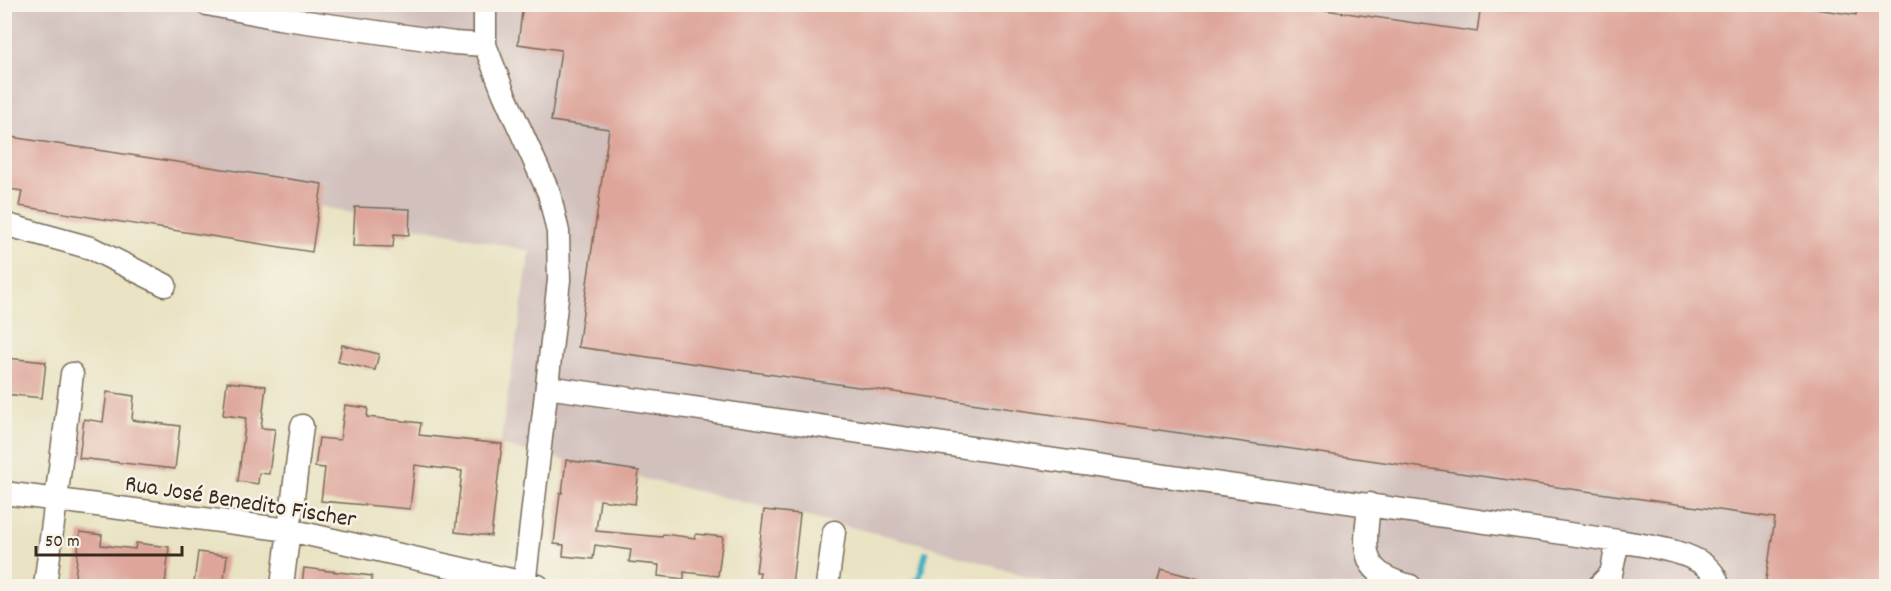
<svg xmlns="http://www.w3.org/2000/svg" width="1891" height="591" viewBox="0 0 1891 591" font-family="Dekko,sans-serif">
	<style>
		.industrial { fill: #d1c0bc }
		.lines { fill: none; stroke-linecap: round; stroke-linejoin: round }
		.stream { stroke: #43b0c0; stroke-width: 6 }
		.building { fill: #dea69b }
		.minor-casing { stroke: #786b58; stroke-width: 25 }
		.minor { stroke: #fff; stroke-width: 22 }
		.labels { text-anchor: middle; stroke-width: 5; stroke-linejoin: round; paint-order: stroke }
		.street-label { font-size: 24px; fill: #3b2a1e; stroke: #f7f3e8 }
	</style>
	<rect width="100%" height="100%" fill="#f7f3e8"/>
	<filter id="ink" filterUnits="userSpaceOnUse"><feTurbulence type="fractalNoise" baseFrequency=".0167" numOctaves="2"/><feDisplacementMap in="SourceGraphic" scale="12" xChannelSelector="R" yChannelSelector="G"/><feConvolveMatrix kernelMatrix="1 2 1 2 8 2 1 2 1" color-interpolation-filters="sRGB"/></filter>
	<filter id="wash" filterUnits="userSpaceOnUse"><feTurbulence type="fractalNoise" baseFrequency=".008" numOctaves="4" result="noise"/><feDisplacementMap in="SourceGraphic" scale="24" xChannelSelector="R" yChannelSelector="G"/><feGaussianBlur stdDeviation="1.35" result="paint"/><feColorMatrix in="noise" values="0 0 0 0 0 0 0 0 0 0 0 0 0 0 0 0 0 1.4 0 .05"/><feComposite in="paint" operator="in"/></filter>
	<g filter="url(#wash)">
		<rect width="100%" height="100%" fill="#e9e3c3"/>
		<path class="industrial" d="M5,5h1881v581h-829l-135,-42 -422,-99 30,-194 -525,-112z"/>
		<g class="lines">
			<path class="stream" d="M906,586l13,-7 7,-26"/>
		</g>
		<g id="blocks">
			<path class="building" d="M523,4h761l193,28 4,-28h300l75,11 1,-11h30v582h-122l10,-68 -1197,-171 31,-218 -58,-8 10,-71 -43,-6z
				M4,136l318,48 -10,68 -293,-46 3,-15 -18,-3z
				M355,207l55,2 -1,26 -15,-1 -1,13 -40,-1z
				M342,345l37,9 -4,16 -37,-8z
				M6,358l40,4 -4,36 -38,-4z
				M227,382l39,4 -5,42 14,1 -6,45 -10,-1 -1,11 -20,-3 8,-63 -23,-3z
				M107,392l27,4 -2,24 48,6 -5,43 -96,-11 5,-39 19,3z
				M345,405l23,3 -1,9 54,6 -2,12 83,9 -11,92 -36,-4 7,-61 -47,-6 -5,44 -89,-8 4,-33 -10,-1 4,-29 21,2z
				M566,460l73,11 -4,33 -35,-4 -4,31 66,6 1,-3 32,4 1,-4 27,3 -5,39 -34,-4v7l-26,-3 1,-11 -30,-3 2,-12 -36,-5 -2,14 -30,-3 1,-11 -10,-1 6,-51h2z
				M764,510l36,4 -8,72h-34l2,-14h-4z
				M80,532l22,3 -1,10 34,4 1,-6 33,4 -4,38 -23,-2 -1,3h-67z
				M198,552l29,4 -4,30 -29,-3z
				M304,568l68,8 -1,10h-69z
				M1161,569l46,12v5h-51z"/>
		</g>
	</g>
	<g filter="url(#ink)">
		<use href="#blocks" fill-opacity="0" stroke="#786b58" stroke-width="1.5"/>
		<g class="lines">
			<defs>
				<path id="minor" d="M207,4l72,14 175,25 31,2
					M485,4v41l19,49 45,99 9,39 1,48 -35,306
					M4,224l87,24 74,37
					M547,387l1071,154c28,5 95,10 100,45
					M4,493l285,37 249,56
					M1369,504c-4,44 -12,69 41,82
					M45,586l27,-212
					M282,586l20,-160
					M827,586l7,-54
					M1599,586l12,-12 7,-33"/>
			</defs>
			<use href="#minor" class="minor-casing"/>
			<use href="#minor" class="minor"/>
		</g>
	</g>
	<g class="labels">
		<g class="street-label">
			<text transform="translate(241 500) rotate(9)" y="8">Rua José Benedito Fischer</text>
		</g>
	</g>
	<rect width="1891" height="591" fill="none" stroke="#f7f3e8" stroke-width="24"/>
	<path d="M36 546v9h146v-9" fill="none" stroke="#3b2a1e" stroke-width="3"/>
	<text x="45" y="546" font-size="18" fill="#3b2a1e" stroke="#f7f3e8" stroke-width="4.5" paint-order="stroke">50 m</text>
</svg>
